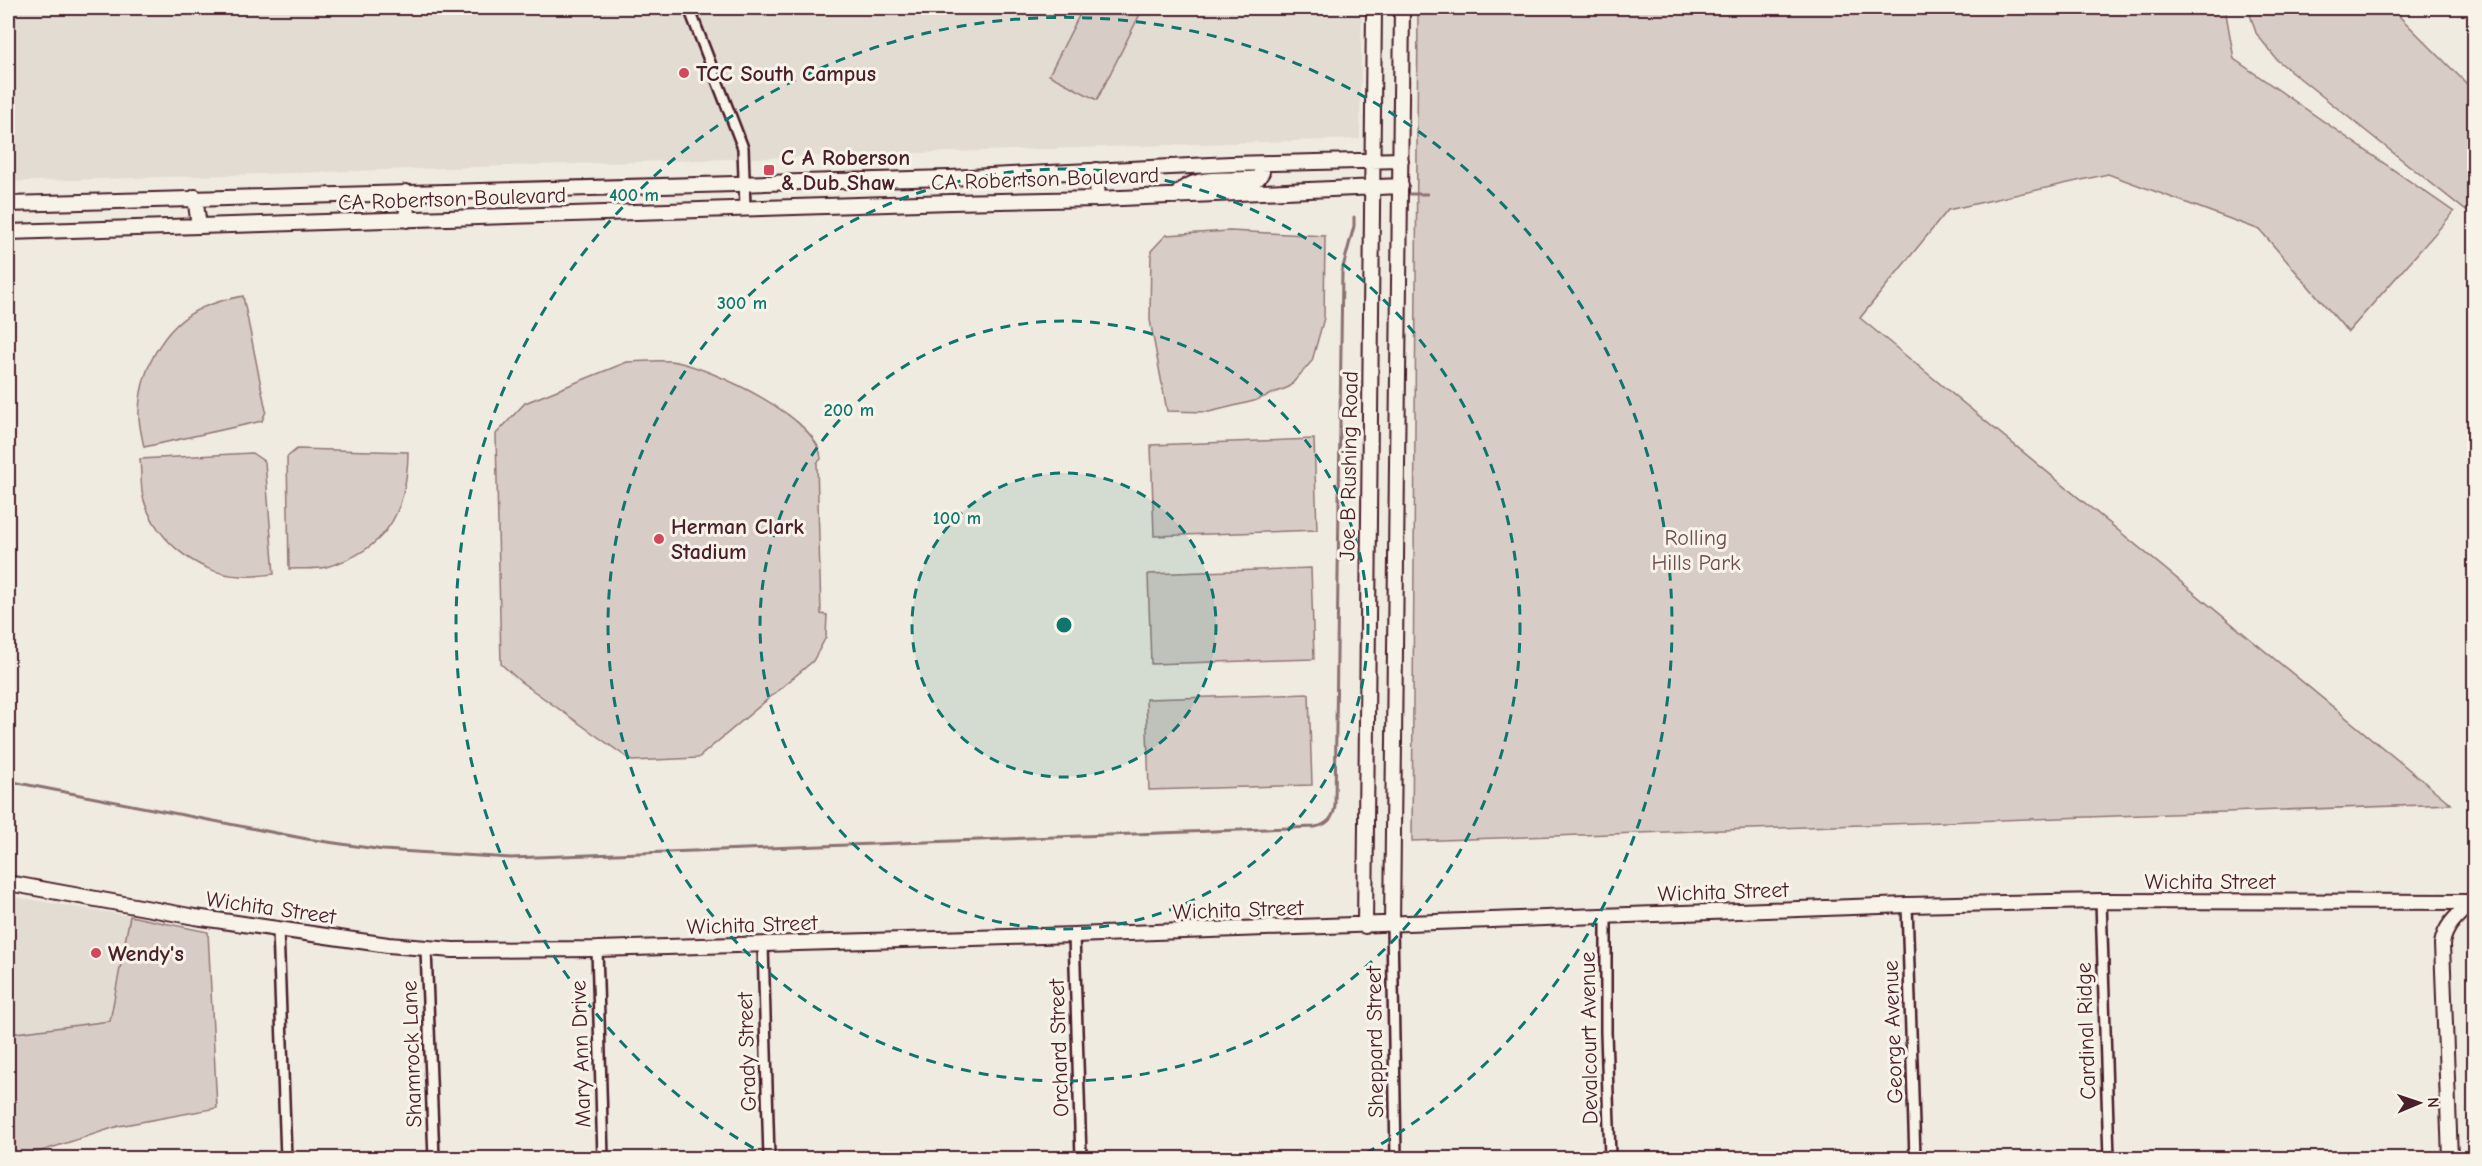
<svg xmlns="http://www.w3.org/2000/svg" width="2482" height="1166" viewBox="0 0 2482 1166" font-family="'Comic Neue',sans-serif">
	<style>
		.built { fill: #e3dcd2 }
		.green { fill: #d8cdc6; stroke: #917678; stroke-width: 1.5 }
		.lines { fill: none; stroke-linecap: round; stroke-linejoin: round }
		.stream { stroke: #8b6f72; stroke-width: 3 }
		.street-casing { stroke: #4a1f2b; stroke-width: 14 }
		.secondary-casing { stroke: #4a1f2b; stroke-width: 18 }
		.street { stroke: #f7f3e8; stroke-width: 9 }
		.secondary { stroke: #f7f3e8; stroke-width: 14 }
		.ring { fill: none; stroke: #0f766e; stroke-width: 3; stroke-dasharray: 10 8 }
		.poi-dot { fill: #d1495b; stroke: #f7f3e8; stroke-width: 2 }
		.labels { text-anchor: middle; stroke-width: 6; stroke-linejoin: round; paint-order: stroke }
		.poi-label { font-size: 22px; font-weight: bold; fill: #4a1f2b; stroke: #f7f3e8; text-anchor: start }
		.street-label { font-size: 22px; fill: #4a1f2b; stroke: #f7f3e8 }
		.park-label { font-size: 22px; fill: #6e4a52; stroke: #f7f3e8 }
		.centre { fill: #0f766e; stroke: #f7f3e8; stroke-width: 3 }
		.ring-label { font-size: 18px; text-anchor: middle; font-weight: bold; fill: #0f766e; stroke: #f7f3e8; stroke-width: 6; stroke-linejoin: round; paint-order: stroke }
	</style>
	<rect width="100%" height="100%" fill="#f0ebe0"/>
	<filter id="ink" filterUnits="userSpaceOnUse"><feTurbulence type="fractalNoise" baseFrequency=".0167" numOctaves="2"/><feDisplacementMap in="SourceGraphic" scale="12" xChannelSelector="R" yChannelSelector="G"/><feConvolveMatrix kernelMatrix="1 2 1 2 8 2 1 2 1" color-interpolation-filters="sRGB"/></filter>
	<g filter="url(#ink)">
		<path class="built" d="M8,8h1354l-2,131 -1352,43z
			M8,896l122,20 -19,105 -103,13z"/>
		<path class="green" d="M1083,8h60l-46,92 -48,-25z
			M1418,8h807l9,51 220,153 -106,120 -88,-102 -152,-56 -160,36 -88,108 591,486 -1039,37z
			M2248,8h156l2,1 -7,7 75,75v118l-5,3 -4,-2 -188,-150 -21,-27z
			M1229,231l96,5 -1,82 -12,43 -23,26 -35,14 -45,11 -42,-1 -17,-91 1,-69 15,-16z
			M243,296l23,115 -4,10 -118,26c-2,-11 -6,-24 -5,-36 2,-45 28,-93 73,-107 10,-4 21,-6 31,-8z
			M627,362c16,0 35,-3 50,0 37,8 143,56 144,97l-4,4 4,151 6,1 -1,22 -13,24 -115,97 -66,3 -111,-79 -20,-18 -5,-230 29,-31z
			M1314,439l3,91 -163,6 -3,-91z
			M297,449l111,3c-1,60 -21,98 -82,115 -11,3 -25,1 -37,2l-2,-112z
			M252,453l13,9 9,112c-11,1 -22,3 -33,2 -44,-1 -91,-40 -99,-84 -1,-11 -1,-22 -2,-33z
			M1311,568l3,91 -163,5 -3,-90z
			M1309,694l3,91 -163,5 -3,-91z
			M130,916l78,16 9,176 -98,18 -99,32h-12v-124l102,-13z"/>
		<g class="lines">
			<path class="stream" d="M1408,194h19
				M8,781l299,58 76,11 128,8 804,-31c12,-2 19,-9 20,-22l7,-534 12,-45v-9"/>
			<defs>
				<path id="street" d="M689,8l54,140 2,60
					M2101,901l8,257
					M1907,905l8,253
					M1606,916v116l4,126
					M1392,925l4,233
					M278,929l8,229
					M1074,935l7,223
					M763,945l6,213
					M426,949l8,209
					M597,949l6,209"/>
				<path id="secondary" d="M1096,170l2,29
					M406,192l1,28
					M1176,196c17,-24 55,-13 82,-18l4,-6v-8
					M195,197l4,29
					M8,204l941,-26 282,-14 170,-4
					M8,232l943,-30 147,-3 303,-13
					M8,883l187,34 193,28 65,5 144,-1 477,-14 833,-30 194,-4 373,1
					M1392,925l10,-917
					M1365,926l9,-918
					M2450,1158l-8,-214c3,-19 17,-30 31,-43"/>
			</defs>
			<use href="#street" class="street-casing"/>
			<use href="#secondary" class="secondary-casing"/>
			<use href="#street" class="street"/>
			<use href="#secondary" class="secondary"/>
		</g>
	</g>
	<circle cx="1064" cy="625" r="152" fill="#0f766e" fill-opacity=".12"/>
	<g class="ring">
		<circle cx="1064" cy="625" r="152"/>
		<circle cx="1064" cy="625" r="304"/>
		<circle cx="1064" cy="625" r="456"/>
		<path d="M769 1157A608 608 0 1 1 1359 1157"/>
	</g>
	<g class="poi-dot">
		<circle cx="684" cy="73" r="6"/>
		<rect x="763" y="164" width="12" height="12" rx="3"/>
		<circle cx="659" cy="539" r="6"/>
		<circle cx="96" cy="953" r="6"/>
	</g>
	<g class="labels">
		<g class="poi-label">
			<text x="696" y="81">TCC South Campus</text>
			<text x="781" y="165">C A Roberson<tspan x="781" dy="25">&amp; Dub Shaw</tspan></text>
			<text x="671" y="534">Herman Clark<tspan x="671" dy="25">Stadium</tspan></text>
			<text x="108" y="961">Wendy's</text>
		</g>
		<g class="street-label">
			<text transform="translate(1045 178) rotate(-2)" y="8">CA Robertson Boulevard</text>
			<text transform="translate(452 198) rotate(-2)" y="8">CA Robertson Boulevard</text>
			<text transform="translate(1348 466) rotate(-89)" y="8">Joe B Rushing Road</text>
			<text x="2210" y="889">Wichita Street</text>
			<text transform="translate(1723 891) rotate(-2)" y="8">Wichita Street</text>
			<text transform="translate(271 907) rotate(8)" y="8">Wichita Street</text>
			<text transform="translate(1238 909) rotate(-2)" y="8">Wichita Street</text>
			<text transform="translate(752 924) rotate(-2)" y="8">Wichita Street</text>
			<text transform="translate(2085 1031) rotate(-92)" y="8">Cardinal Ridge</text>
			<text transform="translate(1892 1032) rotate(-92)" y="8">George Avenue</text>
			<text transform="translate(1588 1038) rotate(-91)" y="8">Devalcourt Avenue</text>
			<text transform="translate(1374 1042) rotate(-91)" y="8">Sheppard Street</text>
			<text transform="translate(1058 1048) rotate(-92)" y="8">Orchard Street</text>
			<text transform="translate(746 1052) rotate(-92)" y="8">Grady Street</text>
			<text transform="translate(411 1054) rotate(-92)" y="8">Shamrock Lane</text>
			<text transform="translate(580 1054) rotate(-92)" y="8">Mary Ann Drive</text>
		</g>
		<g class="park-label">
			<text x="1696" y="545">Rolling<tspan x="1696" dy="25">Hills Park</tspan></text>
		</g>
	</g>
	<circle cx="1064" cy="625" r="9" class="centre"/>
	<g class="ring-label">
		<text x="634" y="201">400 m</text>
		<text x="742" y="309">300 m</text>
		<text x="849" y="416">200 m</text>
		<text x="957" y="524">100 m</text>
	</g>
	<rect width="2482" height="1166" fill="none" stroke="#f7f3e8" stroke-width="30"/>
	<rect x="15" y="15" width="2452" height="1136" fill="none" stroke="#4a1f2b" stroke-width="2" filter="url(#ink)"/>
	<g transform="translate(2419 1103) rotate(88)" stroke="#f7f3e8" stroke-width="4.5" paint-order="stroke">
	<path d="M0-4.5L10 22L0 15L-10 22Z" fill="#4a1f2b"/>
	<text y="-9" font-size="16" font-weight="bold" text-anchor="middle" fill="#4a1f2b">N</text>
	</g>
</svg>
